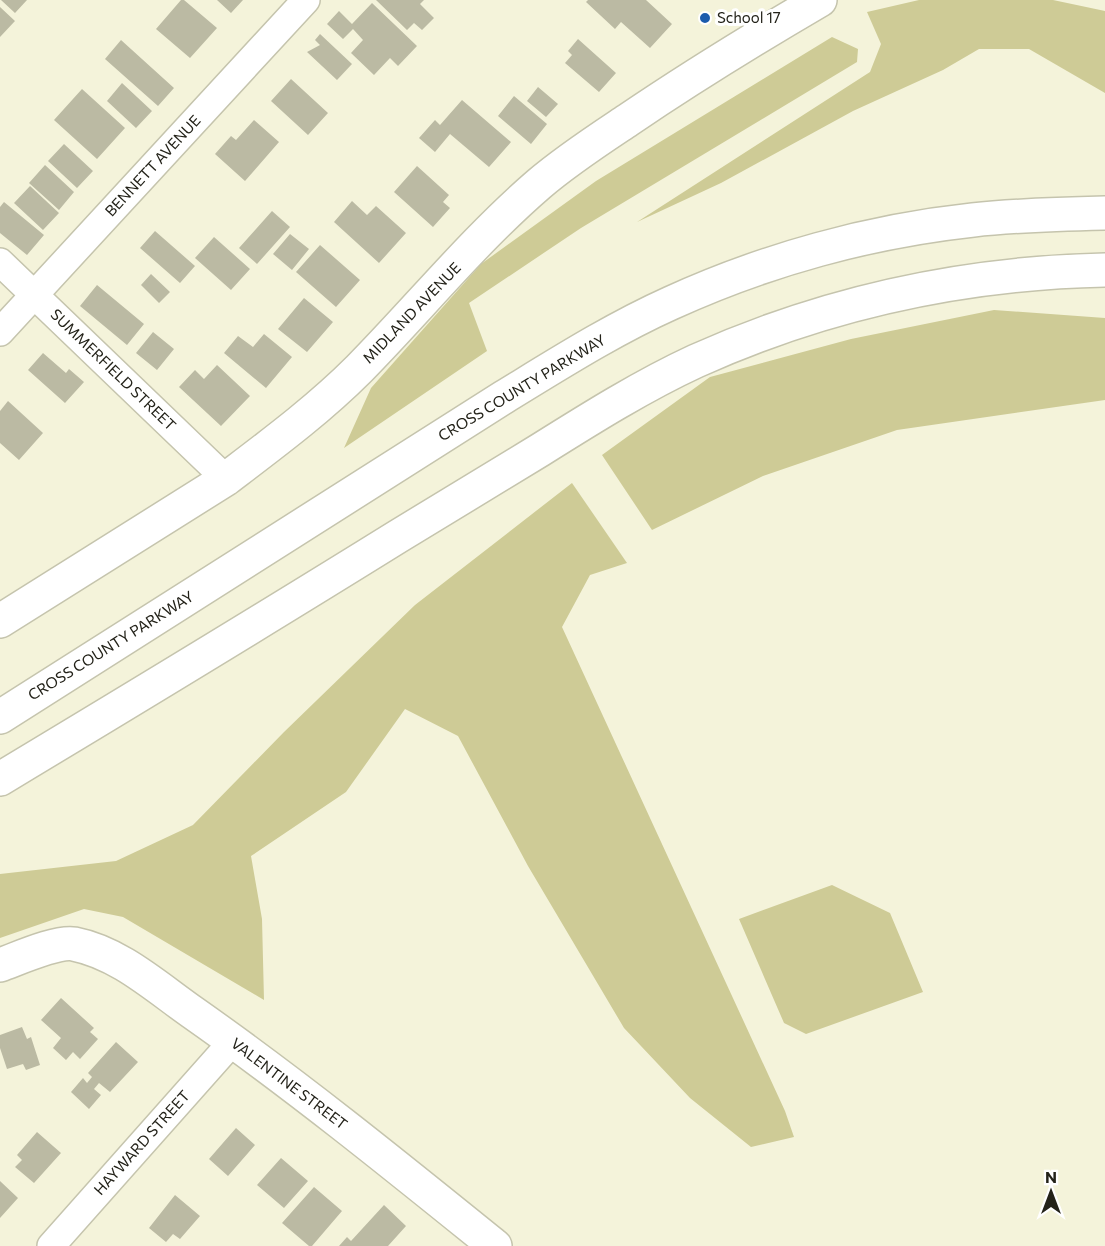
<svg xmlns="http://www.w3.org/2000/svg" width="1105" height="1246" viewBox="0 0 1105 1246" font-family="Commissioner,sans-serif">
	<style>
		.green { fill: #cecb96 }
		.building { fill: #bbbaa3 }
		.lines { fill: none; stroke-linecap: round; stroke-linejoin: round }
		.street-casing { stroke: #c5c4ad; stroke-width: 30 }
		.secondary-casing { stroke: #c5c4ad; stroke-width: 36 }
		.highway-casing { stroke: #c5c4ad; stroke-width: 36 }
		.street { stroke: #fff; stroke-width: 27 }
		.secondary { stroke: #fff; stroke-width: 33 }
		.highway { stroke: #fff; stroke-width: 33 }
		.poi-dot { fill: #1b5bac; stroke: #fff; stroke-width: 2 }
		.labels { text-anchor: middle; stroke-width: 6; stroke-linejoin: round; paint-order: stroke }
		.poi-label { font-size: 15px; fill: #232219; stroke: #fff; text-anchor: start }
		.street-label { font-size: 15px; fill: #232219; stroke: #fff }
	</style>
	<rect width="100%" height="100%" fill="#f4f3da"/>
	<path class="green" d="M919,0h134l52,11v82l-76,-44h-50l-36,21 -90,41 -132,72 -84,39 233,-150 11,-28 -14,-32z
		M832,37l26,12 -1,13 -276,166 -112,75 18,48 -143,97 27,-60 110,-124 115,-83z
		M994,310l111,8v82l-208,30 -134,46 -111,54 -50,-75 108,-78 141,-38z
		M572,483l55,80 -37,12 -28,52 223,484 9,26 -43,10 -61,-49 -66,-70 -96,-162 -70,-130 -53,-27 -59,83 -95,64 11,63 2,81 -141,-83 -39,-8 -84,29v-64l116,-13 77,-36 91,-93 131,-127z
		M832,885l58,28 33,79 -117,42 -22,-11 -45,-104z"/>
	<path class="building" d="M1,0h26l-12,13z
		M181,0h3l33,28 -27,30 -34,-29z
		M217,0h26l-12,13z
		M376,0h48l-4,4 14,14 -12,12 -8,-7 -7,7z
		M588,0h58l26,24 -22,24 -29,-26 -6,7 -29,-27z
		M372,3l45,43 -19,20 -8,-8 -16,17 -23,-22 12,-13 -10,-11 -10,10 -16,-15 12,-13 13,13z
		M0,7l15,14 -15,16z
		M320,34l32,30 -15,16 -30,-28 13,-7 -5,-5z
		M578,39l38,34 -17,19 -34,-29 7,-8 -4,-4z
		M121,40l53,48 -16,18 -53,-47z
		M291,79l37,34 -20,22 -37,-34z
		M122,83l30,28 -16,17 -29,-27z
		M538,87l20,17 -12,13 -19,-16z
		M82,89l43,39 -28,31 -43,-39z
		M514,96l33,28 -16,20 -33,-28z
		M462,100l49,42 -22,25 -39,-33 -15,18 -16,-14 16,-18 5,5z
		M254,120l25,22 -34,39 -30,-27 16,-18 5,4z
		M64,144l29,27 -16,17 -29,-27z
		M45,165l29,27 -15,18 -30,-27z
		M417,166l32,29 -6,7 7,6 -17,19 -39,-35z
		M30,186l29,27 -16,17 -29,-27z
		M352,201l15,14 9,-9 30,27 -27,30 -45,-41z
		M4,202l40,33 -17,20 -27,-22v-26z
		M272,211l18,16 -33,37 -18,-16z
		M155,231l40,35 -15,17 -40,-35z
		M290,234l19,15 -17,21 -19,-16z
		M214,237l36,32 -19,21 -36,-32z
		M320,245l40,35 -24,27 -40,-35z
		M151,274l19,18 -11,11 -18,-18z
		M97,285l47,39 -17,21 -47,-39z
		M304,298l29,24 -26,30 -29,-23z
		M153,332l21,17 -17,21 -21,-17z
		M264,334l28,23 -26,31 -42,-35 14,-17 15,11z
		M43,353l23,20 3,-4 15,13 -19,21 -37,-33z
		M217,365l33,31 -29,30 -42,-39 16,-17 9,9z
		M8,401l35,32 -24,27 -19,-17v-32z
		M61,998l33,30 -4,4 8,7 -18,20 -7,-7 -7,8 -13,-12 8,-10 -20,-18z
		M22,1027l5,12 4,-2 9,28 -14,5 -3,-6 -16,5 -7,-21v-13z
		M116,1042l22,20 -28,30 -11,-9 -5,6 7,6 -12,14 -18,-17 12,-14 4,5 5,-6 -4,-4z
		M236,1128l19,17 -27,31 -19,-17z
		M37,1132l24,21 -27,30 -19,-16 7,-7 -5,-5z
		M281,1158l27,23 -24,27 -27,-23z
		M0,1181l18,17 -18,20z
		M314,1187l28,24 -30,35h-3l-27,-23z
		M175,1195l25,21 -20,23 -7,-5 -7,8 -17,-14z
		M384,1205l22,21 -18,20h-49l8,-9 4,4z"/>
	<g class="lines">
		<defs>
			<path id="street" d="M0,262l226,217
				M0,332l306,-332
				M51,1246l182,-205"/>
			<path id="secondary" d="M0,621l226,-142c46,-35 92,-69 133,-110 60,-61 115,-129 180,-185 28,-24 59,-44 89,-64 62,-42 127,-82 192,-120
				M0,965c17,-6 57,-24 74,-21 45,9 81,42 118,68 104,73 204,154 303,234"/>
			<path id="highway" d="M0,717l504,-320c54,-33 109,-68 167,-94 94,-43 199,-72 302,-83 44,-5 88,-6 132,-7
				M0,779c133,-80 265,-160 397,-242 48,-29 96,-58 143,-87 51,-32 102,-64 156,-89 129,-58 268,-88 409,-91"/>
		</defs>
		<use href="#street" class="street-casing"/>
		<use href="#secondary" class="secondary-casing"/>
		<use href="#highway" class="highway-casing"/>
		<use href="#street" class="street"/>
		<use href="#secondary" class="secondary"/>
		<use href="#highway" class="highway"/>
	</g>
	<circle class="poi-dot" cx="705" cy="18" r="6"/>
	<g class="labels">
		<g class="poi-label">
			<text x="717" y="23">School 17</text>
		</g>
		<g class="street-label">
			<text transform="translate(153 166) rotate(-47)" y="5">BENNETT AVENUE</text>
			<text transform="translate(412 313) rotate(-46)" y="5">MIDLAND AVENUE</text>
			<text transform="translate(113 370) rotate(44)" y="5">SUMMERFIELD STREET</text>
			<text transform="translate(522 388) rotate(-31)" y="5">CROSS COUNTY PARKWAY</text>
			<text transform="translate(111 646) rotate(-32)" y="5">CROSS COUNTY PARKWAY</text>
			<text transform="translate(289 1084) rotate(37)" y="5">VALENTINE STREET</text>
			<text transform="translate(142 1143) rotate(-48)" y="5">HAYWARD STREET</text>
		</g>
	</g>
	<g transform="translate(1051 1192)" stroke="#ffffff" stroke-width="4.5" paint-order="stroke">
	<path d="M0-4.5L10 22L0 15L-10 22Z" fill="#232219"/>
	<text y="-9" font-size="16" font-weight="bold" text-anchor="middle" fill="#232219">N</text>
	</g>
</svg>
